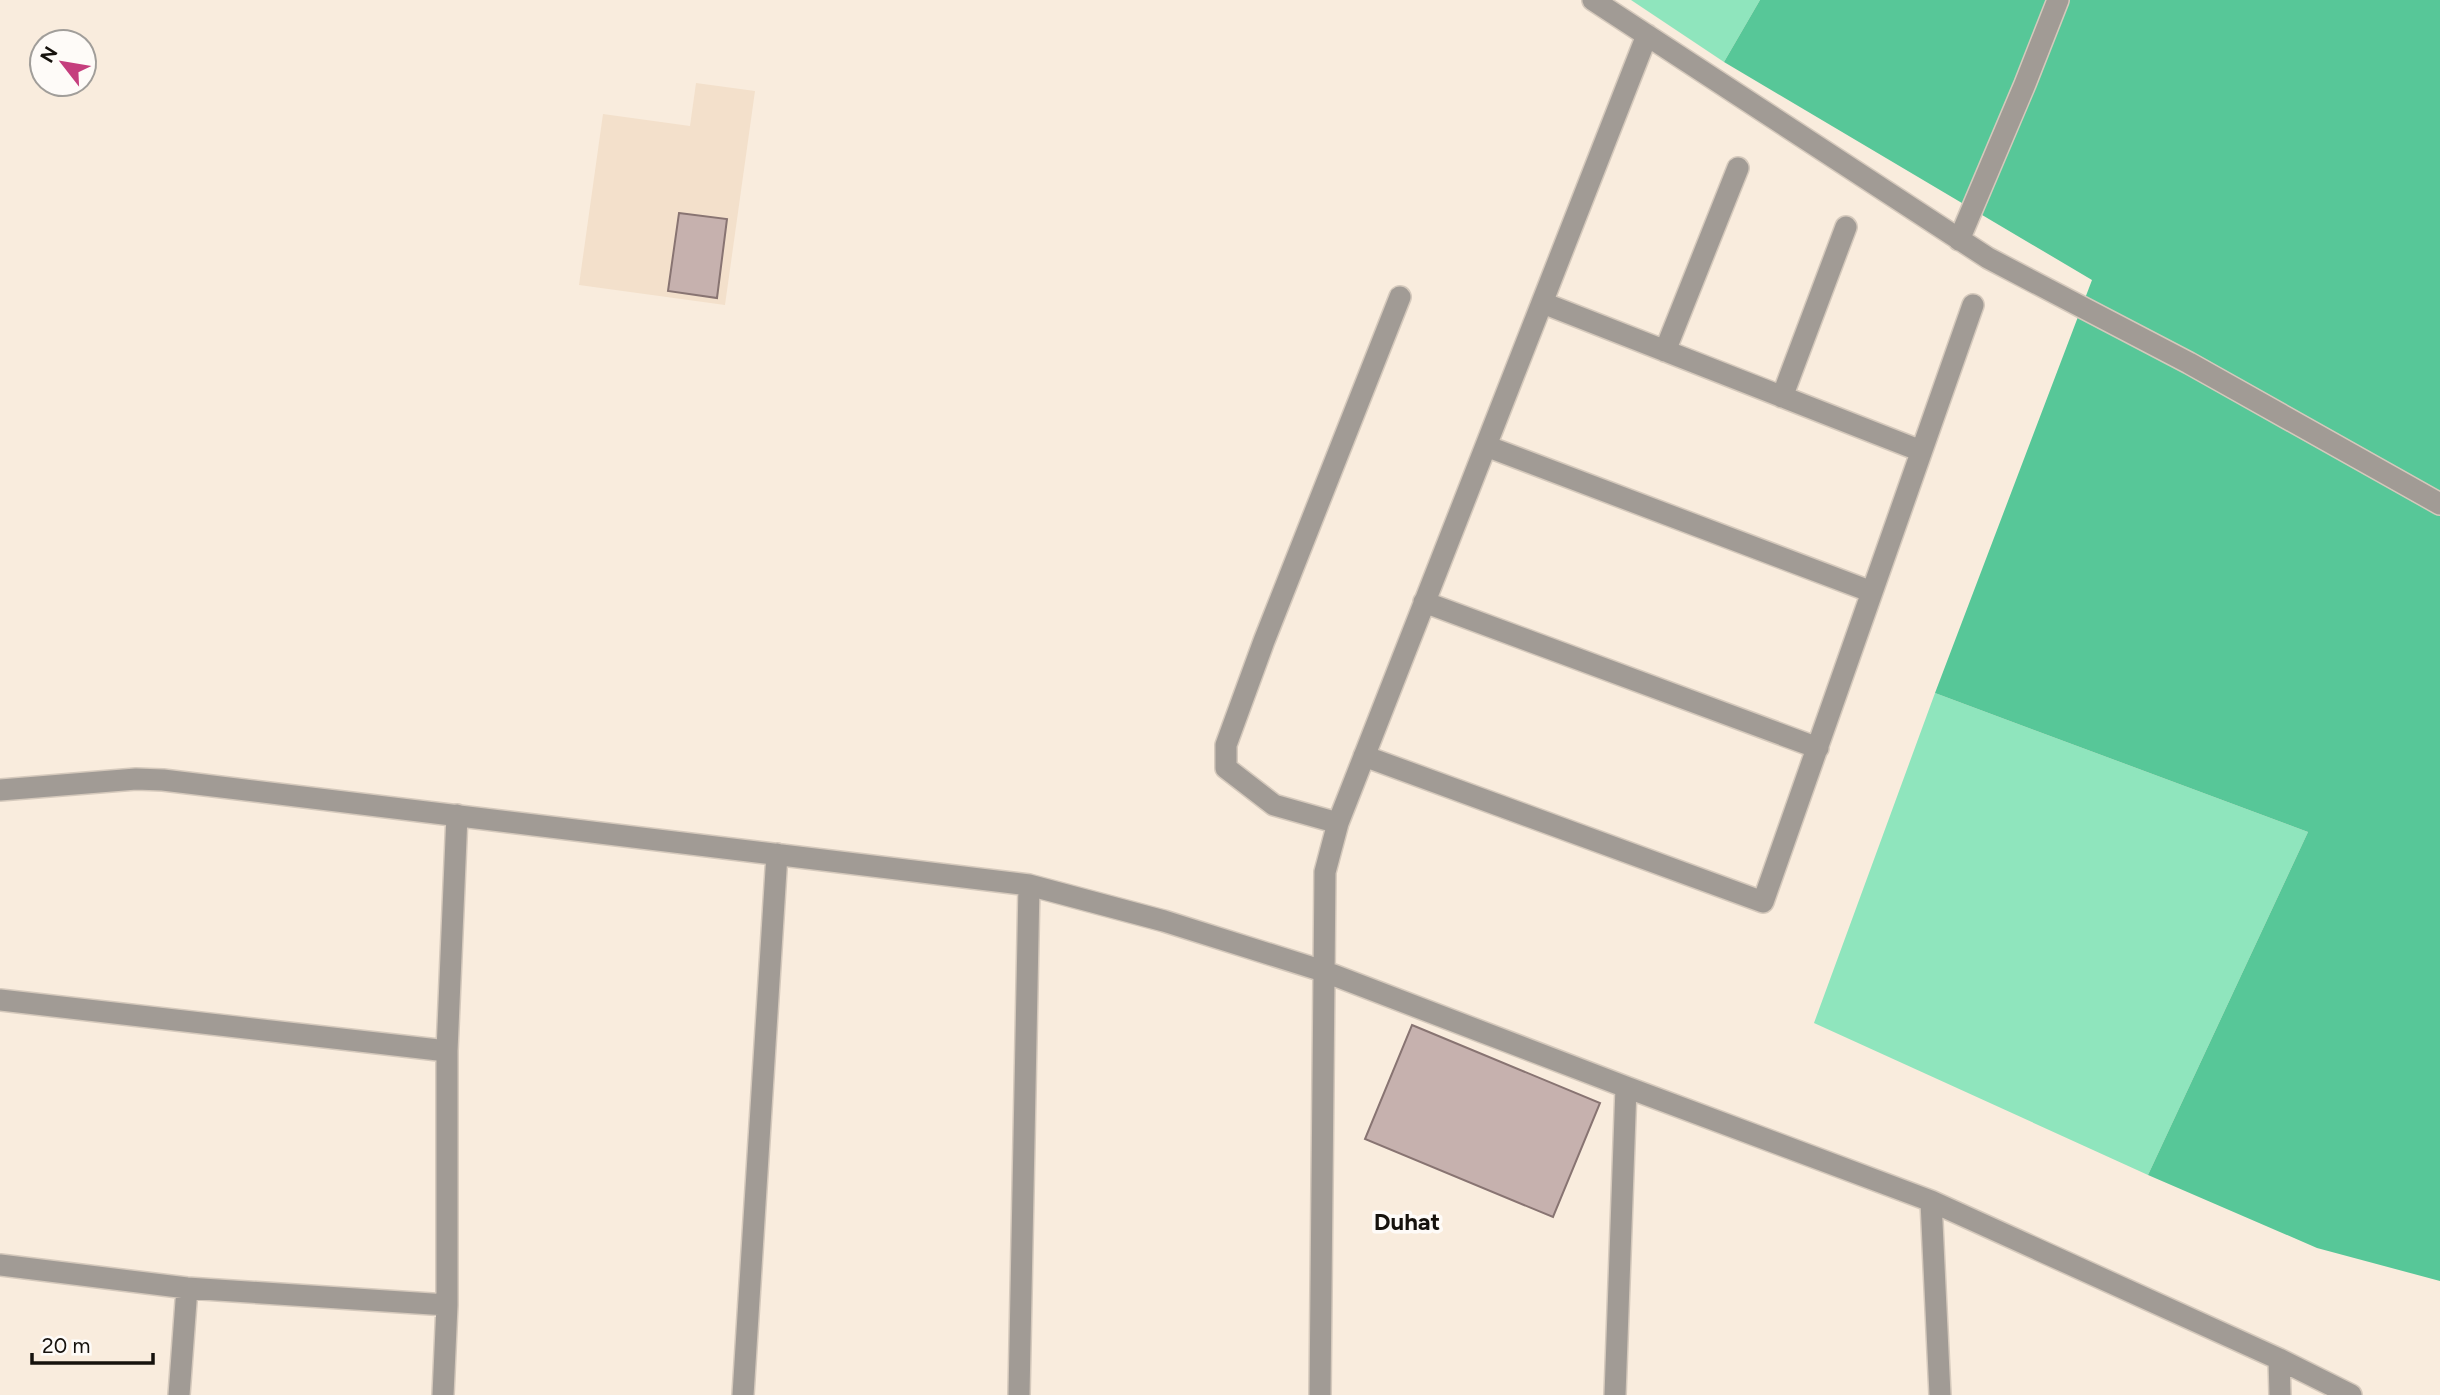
<svg xmlns="http://www.w3.org/2000/svg" width="2440" height="1395" viewBox="0 0 2440 1395" font-family="Figtree,sans-serif">
	<style>
		.built { fill: #f3e0cb }
		.green { fill: #8fe5bd }
		.forest { fill: #57c798 }
		.building { fill: #c6b1ae; stroke: #887472; stroke-width: 2 }
		.lines { fill: none; stroke-linecap: round; stroke-linejoin: round }
		.minor-casing { stroke: #d5c9bc; stroke-width: 24 }
		.minor { stroke: #a19b95; stroke-width: 21 }
		.labels { text-anchor: middle; stroke-width: 7; stroke-linejoin: round; paint-order: stroke }
		.quarter-label { font-size: 24px; font-weight: bold; fill: #16120d; stroke: #fefbf8 }
	</style>
	<rect width="100%" height="100%" fill="#f9ecdd"/>
	<path class="built" d="M696,83l59,8 -30,214 -146,-20 24,-171 87,12z"/>
	<path class="green" d="M1631,0h129l-36,62z
		M1935,693l373,139 -160,343 -334,-152z"/>
	<path class="forest" d="M1760,0h680v1281l-123,-33 -169,-73 160,-343 -373,-139 157,-413 -368,-218z"/>
	<path class="building" d="M679,213l48,6 -10,79 -49,-7z
		M1412,1025l188,78 -47,114 -188,-78z"/>
	<g class="lines">
		<defs>
			<path id="minor" d="M1593,0l395,258 201,105 251,141
				M1959,240l66,-156 33,-84
				M1543,303l378,148
				M1665,351l73,-183
				M1782,397l64,-170
				M1486,446l386,146
				M1424,602l394,146
				M1364,756l399,146 210,-597
				M0,790l136,-11 27,1 866,105 135,36 159,50 303,116 305,114 348,158 72,36
				M1338,823l309,-788
				M0,1000l447,51
				M1931,1201l9,194
				M0,1265l187,23 260,17
				M2279,1359l1,36
				M179,1395l8,-107
				M443,1395l4,-90v-254l10,-236
				M743,1395l34,-541
				M1019,1395l10,-510
				M1320,1395l5,-523 13,-49 -64,-18 -48,-37v-23l38,-104 136,-344
				M1615,1395l11,-308"/>
		</defs>
		<use href="#minor" class="minor-casing"/>
		<use href="#minor" class="minor"/>
	</g>
	<g class="labels">
		<g class="quarter-label">
			<text x="1407" y="1230">Duhat</text>
		</g>
	</g>
	<g transform="translate(63 63) rotate(301)"><circle r="33" fill="#fefbf8" stroke="#a19e9a" stroke-width="2"/>
	<path d="M0-5L12 26L0 18L-12 26Z" fill="#c53e7d"/>
	<text y="-10" font-size="19" font-weight="bold" text-anchor="middle" fill="#16120d">N</text>
	</g>
	<path d="M32 1353v10h121v-10" fill="none" stroke="#16120d" stroke-width="3.5"/>
	<text x="42" y="1353" font-size="21" fill="#16120d" stroke="#fefbf8" stroke-width="5" paint-order="stroke">20 m</text>
</svg>
